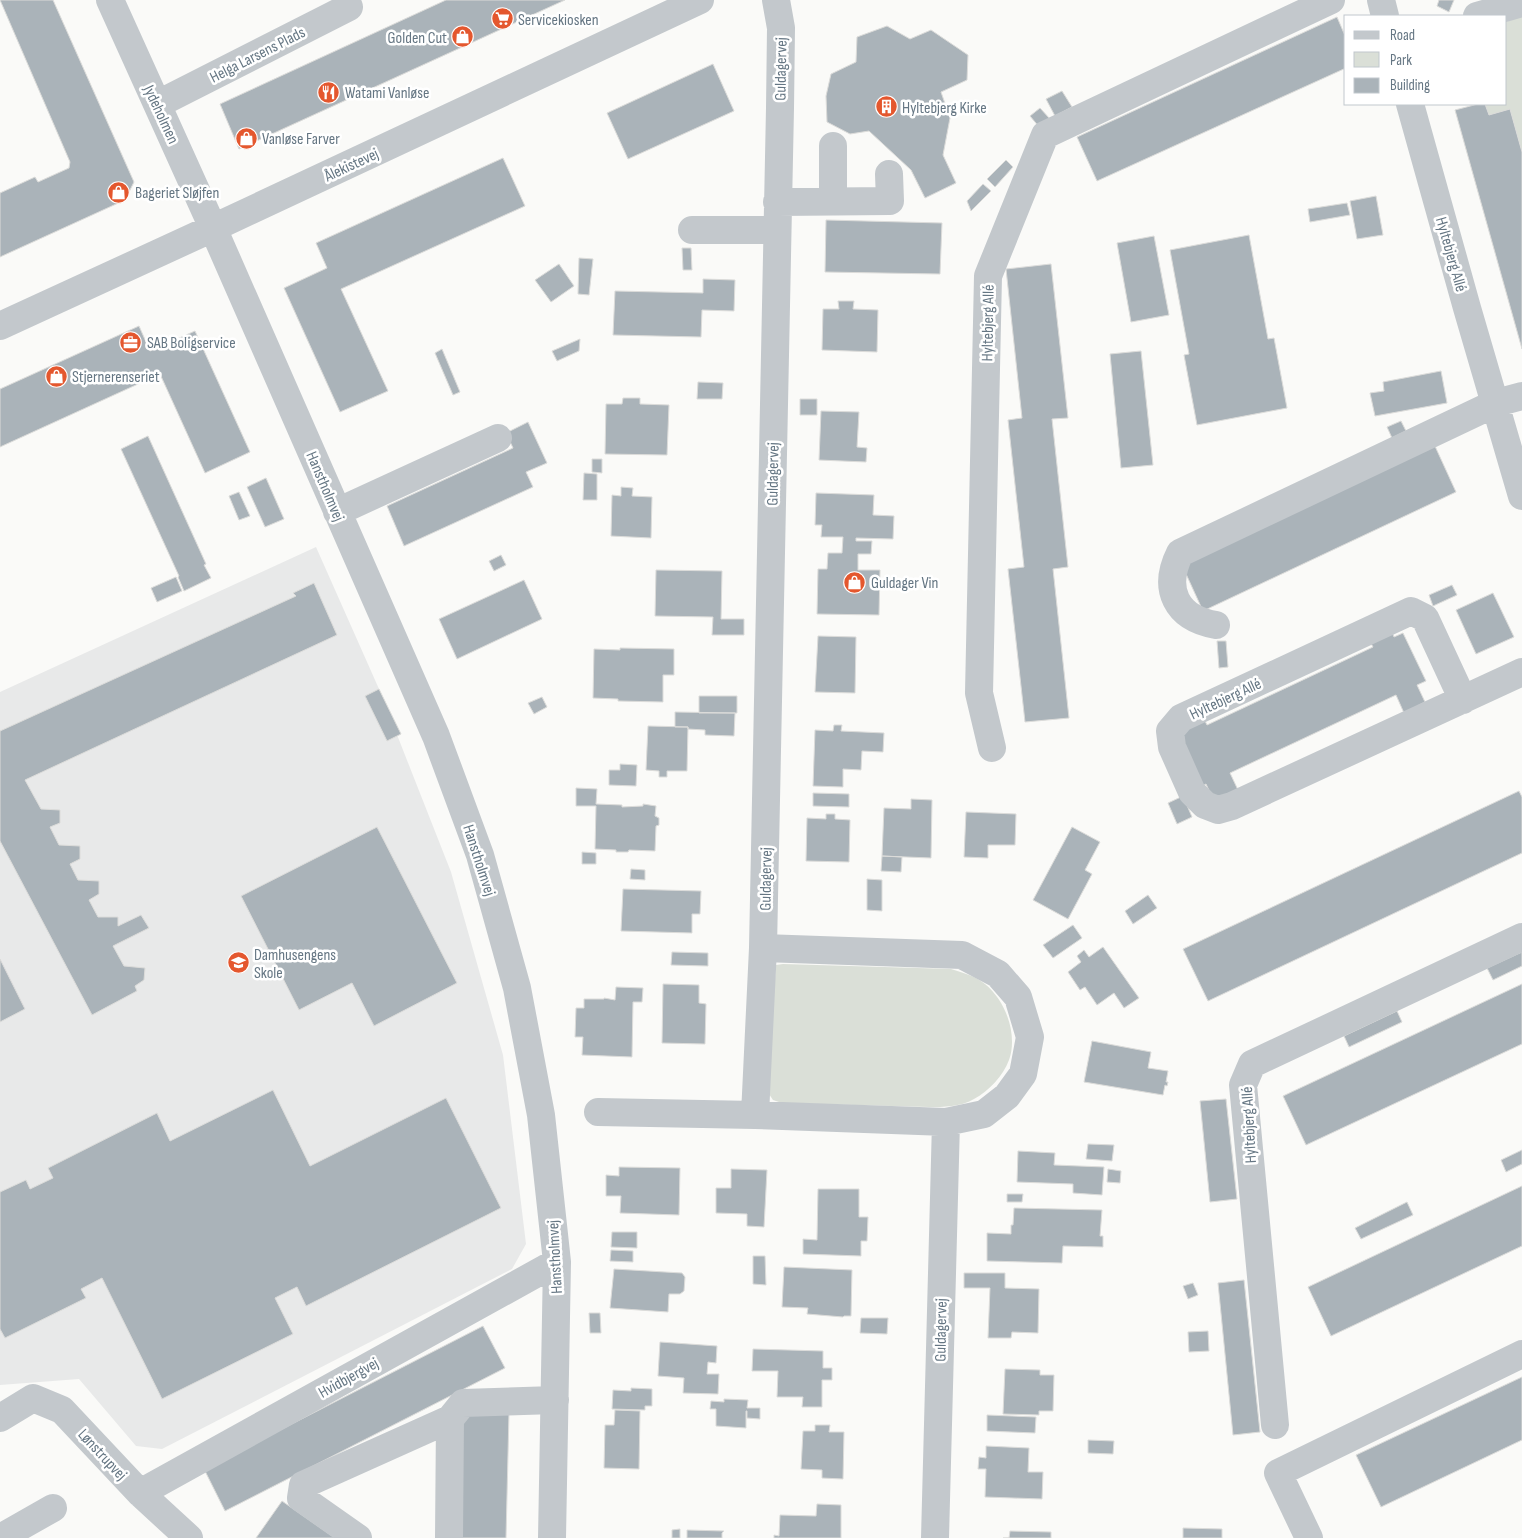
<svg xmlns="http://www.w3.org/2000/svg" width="1522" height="1538" viewBox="0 0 1522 1538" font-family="'Sofia Sans Condensed',sans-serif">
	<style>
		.built { fill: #e8e9e9 }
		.green { fill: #dadfd7 }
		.building { fill: #aab3b9; stroke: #dcdcda }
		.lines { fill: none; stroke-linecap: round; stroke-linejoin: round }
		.minor { stroke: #c3c8cc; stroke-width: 28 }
		.labels { text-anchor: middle; stroke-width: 5; stroke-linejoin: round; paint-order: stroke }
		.poi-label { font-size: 16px; fill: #657683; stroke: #fff; text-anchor: start }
		.street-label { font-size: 16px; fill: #657683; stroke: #fff }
	</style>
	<rect width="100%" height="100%" fill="#fafaf8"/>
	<path class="built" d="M316,547l63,142 72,183 52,183 23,189 -14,25 -350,180 -26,-3 -57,-67 -79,6v-693z"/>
	<path class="green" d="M1522,16v136l-12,-43 -21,6 -4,-11h21v-82z
		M783,964l168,5c13,4 24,7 34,15 21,17 33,51 24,76 -6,16 -20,31 -35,39 -14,8 -30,8 -45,8l-147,-4 -9,-3 -6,-9 9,-126z"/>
	<path class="building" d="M0,0h53l81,182 -9,18 -125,57v-64l35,-16 3,5 31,-14 1,-6z
		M446,0h119l-326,149 -19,-45z
		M1439,0h15l-5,12 -12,-6z
		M1337,17l9,21v30l-249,113 -20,-44z
		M887,26l23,13 21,-9 37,25 -1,25 -26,12 9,26 -7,37 13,28 -31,15 -14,-28 -42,-39 -19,3 -23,-12 -1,-26 5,-22 25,-12 1,-25z
		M713,64l21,47 -106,48 -21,-46z
		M1062,91l10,16 -17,9 -9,-17z
		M1478,104h7l4,11 21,-6 12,43v197l-67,-239z
		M1040,108l10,11 -10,9 -10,-12z
		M503,158l22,48 -184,83 47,102 -48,21 -56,-124 43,-20 -11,-25z
		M1006,160l7,7 -18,20 -8,-8z
		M983,184l8,7 -20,20 -4,-10z
		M1376,196l7,39 -26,4 -7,-38z
		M1347,203l3,12 -40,7 -2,-13z
		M826,220l116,3 -2,51 -115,-2z
		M1249,235l19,104 6,-1 13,70 -90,17 -13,-70 5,-1 -19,-104z
		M1154,236l15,79 -38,7 -14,-79z
		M682,248h9l1,22h-9z
		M579,258l14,1 -4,36 -11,-1z
		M559,264l15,22 -23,16 -16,-22z
		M1051,264l17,154 -16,1 16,148 -15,2 16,149 -44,4 -17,-153 16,-2 -16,-147 14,-2 -16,-149z
		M703,279l32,1 -1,31 -32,-1 -1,27 -88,-2 2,-44 88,2z
		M838,301h16l-1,8 25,1 -1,42 -55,-2 1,-41h16z
		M139,326l11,25 45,-20 55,121 -45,21 -45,-99 -160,73v-58z
		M580,339l-1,12 -22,10 -5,-10z
		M442,349l18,43 -7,3 -18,-42z
		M1141,351l12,114 -32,3 -11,-114z
		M1441,371l6,32 -72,13 -5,-23 14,-2 -1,-9z
		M698,382l25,1 -1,16h-25z
		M623,398h17v6l29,1 -2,50 -62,-1 1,-50h16z
		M800,399h17v16h-17z
		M821,411l38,1 -2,35 10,1 -1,14 -47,-2z
		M1401,421l5,10 -14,7 -5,-11z
		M528,422l19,41 -21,9 7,15 -129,59 -17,-40 126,-58 -7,-15z
		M148,436l58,128 -2,1 7,13 -27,13 -6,-14 1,-1 -58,-127z
		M1434,444l22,48 -253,119 -22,-48z
		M592,459h10v14l-10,-1z
		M584,473l13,1v26h-14z
		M266,478l18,41 -19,8 -18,-40z
		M621,487l12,1 -1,8 20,1 -1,41 -40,-2 1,-41 9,1z
		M239,492l11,24 -11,4 -10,-24z
		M816,493l58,2 -1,20 21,1 -1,23 -37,-1v3h16l-1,13h-13v16h22l-1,45 -62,-1 1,-45h9l1,-16h14l1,-16h-22l1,-12h-7z
		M501,555l5,10 -12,6 -5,-10z
		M656,570l66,1 -1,48h23v16h-32l1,-18 -58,-1z
		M176,577l6,14 -25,11 -6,-14z
		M524,580l18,39 -85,40 -18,-40z
		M314,583l23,52 -312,145 16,29 19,1v13l-10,4 9,18 21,1v13l-10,5 8,16 21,1v13l-10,6 9,17h20v9l23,-11 8,13 -36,18 11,20 21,2 -1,12 -9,6 2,5 -45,24 -92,-174v-110l296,-135 -3,-3z
		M1452,585l5,10 -24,11 -4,-11z
		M1493,593l21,44 -38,17 -20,-44z
		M1391,630l3,7 9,-4 23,48 -9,4 8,17 -21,11 -8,-18 -166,78 8,17 -24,11 -8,-17 -6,3 -23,-48 4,-9 23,-11 3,6 166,-78 -4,-7z
		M818,636l38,1 -1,56 -40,-1z
		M1217,641h9l2,26 -9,1z
		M620,648l54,1v26h-11v27l-45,-1v-2l-25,-1 1,-49 26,1z
		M379,689l22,45 -14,7 -22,-45z
		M699,696h38v17h-38z
		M542,697l5,10 -13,7 -6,-11z
		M675,712l60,1 -1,23 -29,-1v-5l-17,-1v-2h-13z
		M834,725h8l-1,6 43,2 -1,19 -21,-1 -1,19 -18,-1v18l-30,-1 2,-56 18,1z
		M648,726l40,1 -1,44h-20v6h-8v-6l-13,-1z
		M620,764l17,1 -1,21 -27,-1v-15h11z
		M576,788l21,1 -1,15 26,1v2l21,-1v-2l13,2 -1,10 4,2v7l-3,1 -1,25 -26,-1 -1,2h-12v-2l-21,-1 1,-43h-20z
		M1519,791l3,6v56l-314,148 -25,-52z
		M813,793l36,1v13l-36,-1z
		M1183,796l9,21 -15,7 -9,-21z
		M911,799l21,1 -1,58 -49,-2 2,-48 27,1z
		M966,812l50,2 -1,31h-27v13l-24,-1z
		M826,814h9v5l15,1 -1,42 -43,-1 1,-43 19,1z
		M377,827l80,156 -83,43 -22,-43 -53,27 -58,-114z
		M1072,827l28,15 -15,28 7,4 -24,45 -35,-19z
		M582,852l14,1v11h-14z
		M882,856l20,1 -1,15 -20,-1z
		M631,869l14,1v10l-15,-1z
		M867,879l15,1v31l-15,-1z
		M623,889l78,2 -1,23h-8v19l-71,-2z
		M1148,895l9,13 -24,16 -8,-13z
		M1073,925l9,13 -29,20 -10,-13z
		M1103,947l36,51 -15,10 -10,-15 -17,12 -12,-18 -5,3 -12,-18 13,-10 -4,-6 7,-6 5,7z
		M672,952l36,1v13l-37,-1z
		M1522,952v14l-29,14 -6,-12z
		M0,959l25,50 -25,13z
		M663,984l36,1v18l7,1 -1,40 -43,-1z
		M1522,984v60l-216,101 -23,-49z
		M616,987l27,1 -1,14h-9l-1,55 -50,-2 1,-18h-8l1,-29h8v-9h20v-1l11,2z
		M1397,1011l5,11 -53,25 -5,-11z
		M1092,1041l59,11 -3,16 20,3 -2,11h2l-1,4 -2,-1 -2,10 -79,-13z
		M273,1090l37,76 136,-68 55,110 -195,98 -9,-19 -22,11 18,36 -131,65 -60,-121 -21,11 5,9 -81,40 -5,-9v-137l26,-12 4,9 23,-11 -5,-10 109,-55 13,28z
		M1226,1099l11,100 -27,3 -10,-101z
		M1088,1144l26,1 -2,16 -26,-2z
		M1522,1150v14l-16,8 -5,-12z
		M1018,1151l37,2 -1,12 50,2 -2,28 -29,-2v-9l-56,-2z
		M619,1167l61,1 -1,47 -59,-2 1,-17h-15v-21l13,1z
		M731,1169l36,1 -3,57 -17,-1v-12l-31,-1v-25h15z
		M1108,1169l13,2 -1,12 -13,-1z
		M1522,1186v60l-191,90 -23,-49z
		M818,1189h41v28h9l-1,24h-6v15l-58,-2v-15l14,1z
		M1007,1194h16l-1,8h-15z
		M1407,1202l6,13 -52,24 -6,-11z
		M1014,1208l88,2 -2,26h3v11l-40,-1 -1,17 -75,-2v-28l24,1v-9h2z
		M612,1232h25v16l-26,-1z
		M611,1250l22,1v11l-23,-1z
		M753,1256h12l1,29 -13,-1z
		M784,1267l68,3 -1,46h-7l-1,1 -36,-3 1,-6 -26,-1z
		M614,1269l68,4 3,4 -1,14 -4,3h-11l-1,18 -58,-4z
		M964,1273h41v15l34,1 -1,44 -26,-1 -1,6h-23l2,-50h-26z
		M1244,1280l16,152 -27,3 -15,-152z
		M1193,1283l5,12 -10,4 -5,-13z
		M589,1313h11l1,20h-11z
		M861,1318h27l-1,16 -27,-1z
		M483,1326l22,42 -280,143 -21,-42z
		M1208,1331l1,20 -20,1 -1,-20z
		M660,1342l57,4 -1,17 -8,-1 -1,12h12l-1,20 -35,-1 1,-15 -26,-2z
		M753,1349l70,2v17h9v12h-10v27h-20l1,-10h-26l1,-26h-26z
		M1005,1369l35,1v5h14l-1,36h-14v4l-36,-1z
		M1522,1377v63l-141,67 -25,-52z
		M631,1388l21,1v17h-7v4l-33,-1 1,-19 18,1z
		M724,1399l24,1 -1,8h13v11l-13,-1v-7h-1v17l-30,-2v-17h-6l1,-8 13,1z
		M615,1410l25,1 -1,58 -35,-1 1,-43h9z
		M462,1412l47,1 -3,125h-46z
		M987,1415l49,2 -1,16 -48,-2z
		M815,1425h15l-1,7h15l-1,47 -21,-1v-8l-21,-1 2,-38h12z
		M1088,1440l26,1 -1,13 -25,-1z
		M986,1446l43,2 -1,24h15l-1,27 -57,-2 1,-28h-8l1,-12 7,1z
		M282,1501l53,37h-79z
		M817,1504l24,1v33h-67v-3l5,1 1,-21 36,1z
		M1183,1528l39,1v9h-39z
		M680,1529v9h-8v-8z
		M687,1530l37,1 -2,2v5h-35z
		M1010,1531l41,1v6h-48h6z"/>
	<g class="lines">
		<path class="minor" d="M110,0l103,228 223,508 44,119 37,133 24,127 16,147 -5,276
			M1381,0l4,16
			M1477,16l45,-13
			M158,104l191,-97 -3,-7
			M1410,104l57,204 55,188
			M833,201v-55
			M777,202l113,-1 -1,-27
			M692,230h85
			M0,326l213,-98 487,-228
			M337,512l161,-74
			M1216,625c-40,-7 -54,-36 -36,-72l316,-150 26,-7
			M1463,700l-38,-82 -14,-7 -230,107 -11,13 2,16 20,45 13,13 13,5 14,-4 290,-134
			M992,748l-13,-55 9,-417 57,-141 286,-135
			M598,1112l157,3 191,7 38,-8 23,-18 16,-22 7,-37 -12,-40 -20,-23 -36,-19 -199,-7
			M755,1115l8,-167 17,-840 1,-80 -5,-28
			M0,1418l33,-20 29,12 78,83 49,45
			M450,1419l13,-16 92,-3
			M1275,1425l-32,-340 9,-21 270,-127
			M140,1493l417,-231
			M0,1538l53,-30
			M358,1538l-57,-40 2,-13 147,-66 -1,119
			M935,1538l11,-416
			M1309,1538l-31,-65 244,-119"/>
	</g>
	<defs>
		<symbol id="supermarket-disc" viewBox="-11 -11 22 22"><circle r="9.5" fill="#e4572e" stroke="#fff"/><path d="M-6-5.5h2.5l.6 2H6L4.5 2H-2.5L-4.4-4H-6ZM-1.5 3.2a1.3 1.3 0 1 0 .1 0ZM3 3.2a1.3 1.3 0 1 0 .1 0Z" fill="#fff"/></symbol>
		<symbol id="shop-disc" viewBox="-11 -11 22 22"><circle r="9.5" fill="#e4572e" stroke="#fff"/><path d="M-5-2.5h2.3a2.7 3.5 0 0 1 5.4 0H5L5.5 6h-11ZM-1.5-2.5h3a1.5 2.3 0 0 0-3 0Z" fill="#fff"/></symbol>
		<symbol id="restaurant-disc" viewBox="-11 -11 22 22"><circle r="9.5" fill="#e4572e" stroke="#fff"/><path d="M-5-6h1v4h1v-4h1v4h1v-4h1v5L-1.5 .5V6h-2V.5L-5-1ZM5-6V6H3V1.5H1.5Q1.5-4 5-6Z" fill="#fff"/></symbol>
		<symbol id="building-disc" viewBox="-11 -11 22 22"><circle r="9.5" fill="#e4572e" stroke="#fff"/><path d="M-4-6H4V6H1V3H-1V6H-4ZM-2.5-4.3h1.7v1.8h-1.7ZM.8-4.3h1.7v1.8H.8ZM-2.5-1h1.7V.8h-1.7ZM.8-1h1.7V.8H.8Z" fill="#fff"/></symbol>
		<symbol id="office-disc" viewBox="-11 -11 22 22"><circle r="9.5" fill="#e4572e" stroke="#fff"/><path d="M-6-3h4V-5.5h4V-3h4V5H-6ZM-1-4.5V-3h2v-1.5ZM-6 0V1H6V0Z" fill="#fff"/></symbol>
		<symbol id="school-disc" viewBox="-11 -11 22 22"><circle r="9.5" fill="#e4572e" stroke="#fff"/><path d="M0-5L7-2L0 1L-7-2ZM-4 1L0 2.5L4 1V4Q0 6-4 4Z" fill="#fff"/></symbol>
	</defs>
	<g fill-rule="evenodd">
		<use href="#supermarket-disc" x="490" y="6" width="25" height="25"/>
		<use href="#shop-disc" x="450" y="24" width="25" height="25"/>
		<use href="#restaurant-disc" x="316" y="80" width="25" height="25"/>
		<use href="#building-disc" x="874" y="94" width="25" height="25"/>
		<use href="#shop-disc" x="234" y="126" width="25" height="25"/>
		<use href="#shop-disc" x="106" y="180" width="25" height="25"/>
		<use href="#office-disc" x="118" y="330" width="25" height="25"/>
		<use href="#shop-disc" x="44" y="364" width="25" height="25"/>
		<use href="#shop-disc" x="842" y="570" width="25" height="25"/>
		<use href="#school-disc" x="226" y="950" width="25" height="25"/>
	</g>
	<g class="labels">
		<g class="poi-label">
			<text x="518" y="25">Servicekiosken</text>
			<text x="447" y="43" text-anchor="end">Golden Cut</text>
			<text x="345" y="98">Watami Vanløse</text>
			<text x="902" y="113">Hyltebjerg Kirke</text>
			<text x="262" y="144">Vanløse Farver</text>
			<text x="135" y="198">Bageriet Sløjfen</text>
			<text x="147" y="348">SAB Boligservice</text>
			<text x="72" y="382">Stjernerenseriet</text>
			<text x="871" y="588">Guldager Vin</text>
			<text x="254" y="960">Damhusengens<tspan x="254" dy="18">Skole</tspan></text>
		</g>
		<g class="street-label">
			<text transform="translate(257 54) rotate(-27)" y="6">Helga Larsens Plads</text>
			<text transform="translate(780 69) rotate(-89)" y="6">Guldagervej</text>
			<text transform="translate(162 114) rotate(65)" y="6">Jydeholmen</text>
			<text transform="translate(351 164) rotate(-25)" y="6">Ålekistevej</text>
			<text transform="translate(1452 254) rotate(74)" y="6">Hyltebjerg Allé</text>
			<text transform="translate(987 323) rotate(-89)" y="6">Hyltebjerg Allé</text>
			<text transform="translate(772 474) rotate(-89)" y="6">Guldagervej</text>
			<text transform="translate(326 486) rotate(67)" y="6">Hanstholmvej</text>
			<text transform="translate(1225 698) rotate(-25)" y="6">Hyltebjerg Allé</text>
			<text transform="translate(480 860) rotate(72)" y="6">Hanstholmvej</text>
			<text transform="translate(765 879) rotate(-89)" y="6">Guldagervej</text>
			<text transform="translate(1248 1125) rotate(-93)" y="6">Hyltebjerg Allé</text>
			<text transform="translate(554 1257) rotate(-93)" y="6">Hanstholmvej</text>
			<text transform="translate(940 1330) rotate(-89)" y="6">Guldagervej</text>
			<text transform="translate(348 1377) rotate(-29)" y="6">Hvidbjergvej</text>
			<text transform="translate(103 1454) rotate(47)" y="6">Lønstrupvej</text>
		</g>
	</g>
	<rect x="1344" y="15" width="162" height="90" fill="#ffffff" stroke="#c1c8cd"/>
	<rect x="1354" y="31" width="25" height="8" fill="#c3c8cc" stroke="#c1c8cd"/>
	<text x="1390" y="40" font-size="15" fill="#657683">Road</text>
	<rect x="1354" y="52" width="25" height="15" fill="#dadfd7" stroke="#c1c8cd"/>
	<text x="1390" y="65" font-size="15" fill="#657683">Park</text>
	<rect x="1354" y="78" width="25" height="15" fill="#aab3b9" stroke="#c1c8cd"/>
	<text x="1390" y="90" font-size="15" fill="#657683">Building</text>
</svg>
